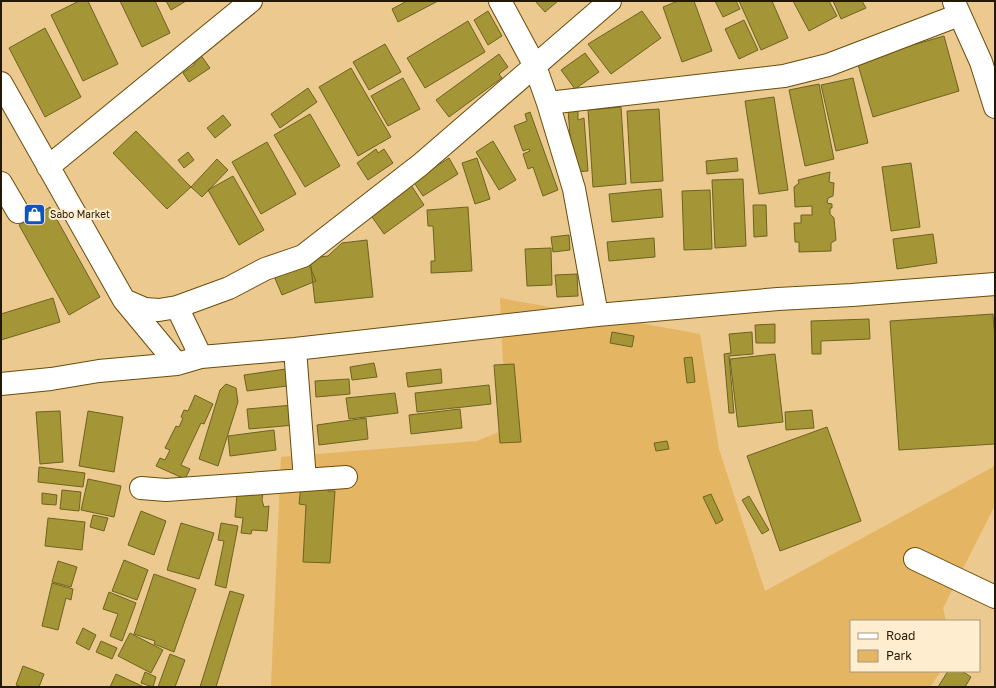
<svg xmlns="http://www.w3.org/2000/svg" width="996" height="688" viewBox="0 0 996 688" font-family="'Golos Text',sans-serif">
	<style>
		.green { fill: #e4b562 }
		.building { fill: #a49537; stroke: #6d6321 }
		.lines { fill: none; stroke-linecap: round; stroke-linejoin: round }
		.minor-casing { stroke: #6b4c0b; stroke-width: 24 }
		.minor { stroke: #fff; stroke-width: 22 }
		.labels { text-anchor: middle; stroke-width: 4; stroke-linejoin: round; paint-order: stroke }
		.poi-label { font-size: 10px; fill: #251802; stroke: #ffedd0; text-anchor: start }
	</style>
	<rect width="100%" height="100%" fill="#ecc98e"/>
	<path class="green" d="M500,298l200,36 19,115 46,142 230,-125v39l-52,103 3,13h-95v50h90l-11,16h-659l10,-230 196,-16 29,-12z"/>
	<path class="building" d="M79,1h9l30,63 -35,17 -32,-66z
		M120,1h35l15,32 -28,14z
		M166,1h20l-15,9z
		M407,1h31l-40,21 -6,-13z
		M535,1h23l-13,11z
		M678,1h16l18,50 -30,11 -19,-55z
		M715,1h21l4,8 -17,8z
		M739,1h33l16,37 -27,12z
		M793,1h36l8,15 -28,15z
		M833,1h29l4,7 -25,11z
		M488,11l14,25 -14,9 -14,-25z
		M642,11l19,27 -50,36 -23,-30z
		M744,20l14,30 -19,9 -14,-30z
		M468,21l17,31 -60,36 -18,-30z
		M45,28l36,69 -36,20 -36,-69z
		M944,36l15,55 -86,26 -16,-56z
		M385,44l16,28 -32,18 -16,-28z
		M585,53l14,19 -24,17 -14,-19z
		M200,54l10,14 -21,14 -6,-9 12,-9 -3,-4z
		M499,54l9,13 -9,7 3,4 -53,39 -13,-17z
		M351,68l40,69 -33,19 -39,-69z
		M403,78l17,31 -32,17 -17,-30z
		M853,78l15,65 -32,8 -15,-66z
		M819,84l15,75 -29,7 -16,-76z
		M308,88l9,14 -37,26 -9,-14z
		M774,97l14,93 -29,4 -14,-93z
		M621,107l5,77 -33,3 -5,-77z
		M659,109l4,72 -32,2 -4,-72z
		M568,110h10v10l6,-2 4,53 -15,1z
		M530,112l28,78 -15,6 -10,-29 -5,2 -5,-15 7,-3 -1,-2 -6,2 -9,-25 13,-5 -2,-7z
		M310,114l30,52 -35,21 -31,-52z
		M223,115l8,10 -16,13 -8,-10z
		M136,131l55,56 -24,22 -54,-56z
		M493,141l23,39 -17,10 -23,-38z
		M267,142l29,52 -35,20 -29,-52z
		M376,149l2,4 6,-4 9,14 -25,17 -11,-17z
		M188,152l6,8 -10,8 -6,-8z
		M449,158l9,16 -35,22 -10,-15z
		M477,158l13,41 -15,5 -13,-41z
		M737,158l1,13 -31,3 -1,-13z
		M217,159l11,11 -26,27 -11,-10z
		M911,163l9,64 -29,4 -9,-64z
		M830,172l-1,10 5,1 -1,13 -5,2 -1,5 5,1v4h-2v6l4,4 2,22 -5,3v8l-32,1v-10h-4l-1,-19h7v-8h11v-9l-17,1 -1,-20 5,-4 -1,-3z
		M233,176l31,54 -25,15 -31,-55z
		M743,179l3,67 -31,2 -3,-68z
		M411,185l13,20 -40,29 -14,-20z
		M661,189l2,28 -51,5 -3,-28z
		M710,190l2,59 -28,1 -2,-59z
		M753,205h13l1,31 -13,1z
		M50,207l50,90 -31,18 -50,-90z
		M468,207l4,64 -41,2v-12h4l-2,-35h-5l-1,-16z
		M933,234l4,29 -40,6 -4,-30z
		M569,235l1,15 -17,2 -2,-15z
		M654,238l1,19 -46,4 -2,-19z
		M367,240l6,57 -58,6 -5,-45 18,-2 14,-13z
		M551,248l1,37 -25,1 -2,-37z
		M308,262l8,19 -34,14 -8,-19z
		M577,274l1,22 -21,1 -2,-22z
		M53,298l7,24 -59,18v-26z
		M993,314l2,25v105l-96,6 -9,-129z
		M869,319l1,20 -49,2v13h-9l-1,-33z
		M775,324v19h-19l-1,-18z
		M612,332l22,4 -2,11 -22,-4z
		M752,332l1,22 -24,2 5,57h-5l-5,-59 7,-1 -2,-19z
		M775,354l8,68 -45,5 -8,-68z
		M692,357l3,25 -8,1 -3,-25z
		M374,363l3,14 -25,3 -2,-13z
		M514,364l7,78 -21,1 -6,-78z
		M293,368l2,17 -48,6 -3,-16z
		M441,369l1,14 -34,4 -2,-14z
		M349,379l1,15 -34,3 -1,-16z
		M226,384l10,4 2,14 -20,64 -19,-7 21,-69z
		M489,385l2,19 -74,8 -2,-19z
		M395,393l3,20 -49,6 -3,-21z
		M195,395l18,9 -9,20 -3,-1 -20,42 9,4 -5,10 -29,-13 4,-8 5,2 5,-10 -5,-2 11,-22 3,1 4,-9 -2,-1 3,-7 4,1z
		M293,405l2,20 -46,4 -2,-20z
		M460,409l2,19 -51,6 -2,-19z
		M812,410l2,18 -28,2 -1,-18z
		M60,411l3,51 -23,2 -4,-52z
		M88,411l35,6 -9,55 -35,-6z
		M366,418l2,21 -49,6 -2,-20z
		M827,427l34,94 -81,30 -33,-95z
		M274,430l2,20 -46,6 -2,-20z
		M667,441l2,8 -13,2 -2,-8z
		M39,467l46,6 -2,14 -45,-5z
		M88,479l33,7 -7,31 -33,-7z
		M264,485l-2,15 2,7 5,-1 -2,25 -15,-1 -1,4 -10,-1 2,-15 -8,-1 2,-23 10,1v-5z
		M301,486l27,2v3h7l-5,72 -27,-1 3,-57 -7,-1z
		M62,490l19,2 -2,19 -19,-2z
		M42,493l15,2 -1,10 -14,-1z
		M711,494l12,26 -7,4 -13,-27z
		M749,496l20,34 -7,4 -20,-34z
		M141,511l25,10 -12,34 -26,-10z
		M93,515l15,3 -4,13 -14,-4z
		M48,518l37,4 -3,28 -37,-4z
		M181,523l33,10 -15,46 -32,-9z
		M221,523l17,3 -12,62 -11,-3 9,-44 -6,-1z
		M124,560l24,10 -11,30 -25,-9z
		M58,561l19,6 -6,20 -19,-5z
		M154,574l42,15 -22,63 -20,-8 1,-3 -21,-7z
		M52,583l21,6 -2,11 -5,-2 -8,32 -16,-4z
		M230,591l14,4 -28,92h-16z
		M109,592l27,11 -14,38 -12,-5 8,-22 -15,-5z
		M83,628l13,7 -7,15 -13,-7z
		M130,633l33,17 -12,23 -33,-17z
		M101,641l16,7 -5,11 -16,-7z
		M170,654l15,6 -10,27h-17z
		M23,666l21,8 -5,13h-17l-6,-2z
		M948,671h14l9,6 -6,10h-27z
		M145,672l11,5 -3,10 -12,-4z
		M116,674l28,13h-34z"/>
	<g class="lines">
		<defs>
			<path id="minor" d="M500,1l35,65 13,37 26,86 23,126
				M954,2l27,60 14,45
				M1,83l123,217 53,64
				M548,103l236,-27 44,-11 131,-50
				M48,167l203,-166
				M1,183l17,29
				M124,300l21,9 14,1 18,-3
				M295,349l10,131
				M201,357l-24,-50 52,-19 36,-19 38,-13 117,-91 190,-164
				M1,384l50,-5 48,-8 78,-7 24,-7 94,-8 302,-34 181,-16 74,-4 143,-11
				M141,488l25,2 180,-13
				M915,559l80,38"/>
		</defs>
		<use href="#minor" class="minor-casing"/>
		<use href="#minor" class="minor"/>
	</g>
	<defs>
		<symbol id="shop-square" viewBox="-11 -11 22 22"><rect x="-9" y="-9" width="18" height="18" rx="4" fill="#1053bd" stroke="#ffedd0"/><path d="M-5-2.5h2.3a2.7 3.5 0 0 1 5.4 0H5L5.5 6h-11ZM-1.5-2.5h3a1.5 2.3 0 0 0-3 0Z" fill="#fff"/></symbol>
	</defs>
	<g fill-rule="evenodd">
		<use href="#shop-square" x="22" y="202" width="25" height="25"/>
	</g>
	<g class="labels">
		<g class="poi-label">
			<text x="50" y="218">Sabo Market</text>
		</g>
	</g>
	<rect width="996" height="688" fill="none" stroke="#251802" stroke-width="4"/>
	<rect x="850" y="620" width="130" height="52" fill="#ffedd0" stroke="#a8987e"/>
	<rect x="858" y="633" width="20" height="6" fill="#ffffff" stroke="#a8987e"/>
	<text x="886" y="640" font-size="12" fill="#251802">Road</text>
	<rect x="858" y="650" width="20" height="12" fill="#e4b562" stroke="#a8987e"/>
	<text x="886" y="660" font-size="12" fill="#251802">Park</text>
</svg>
